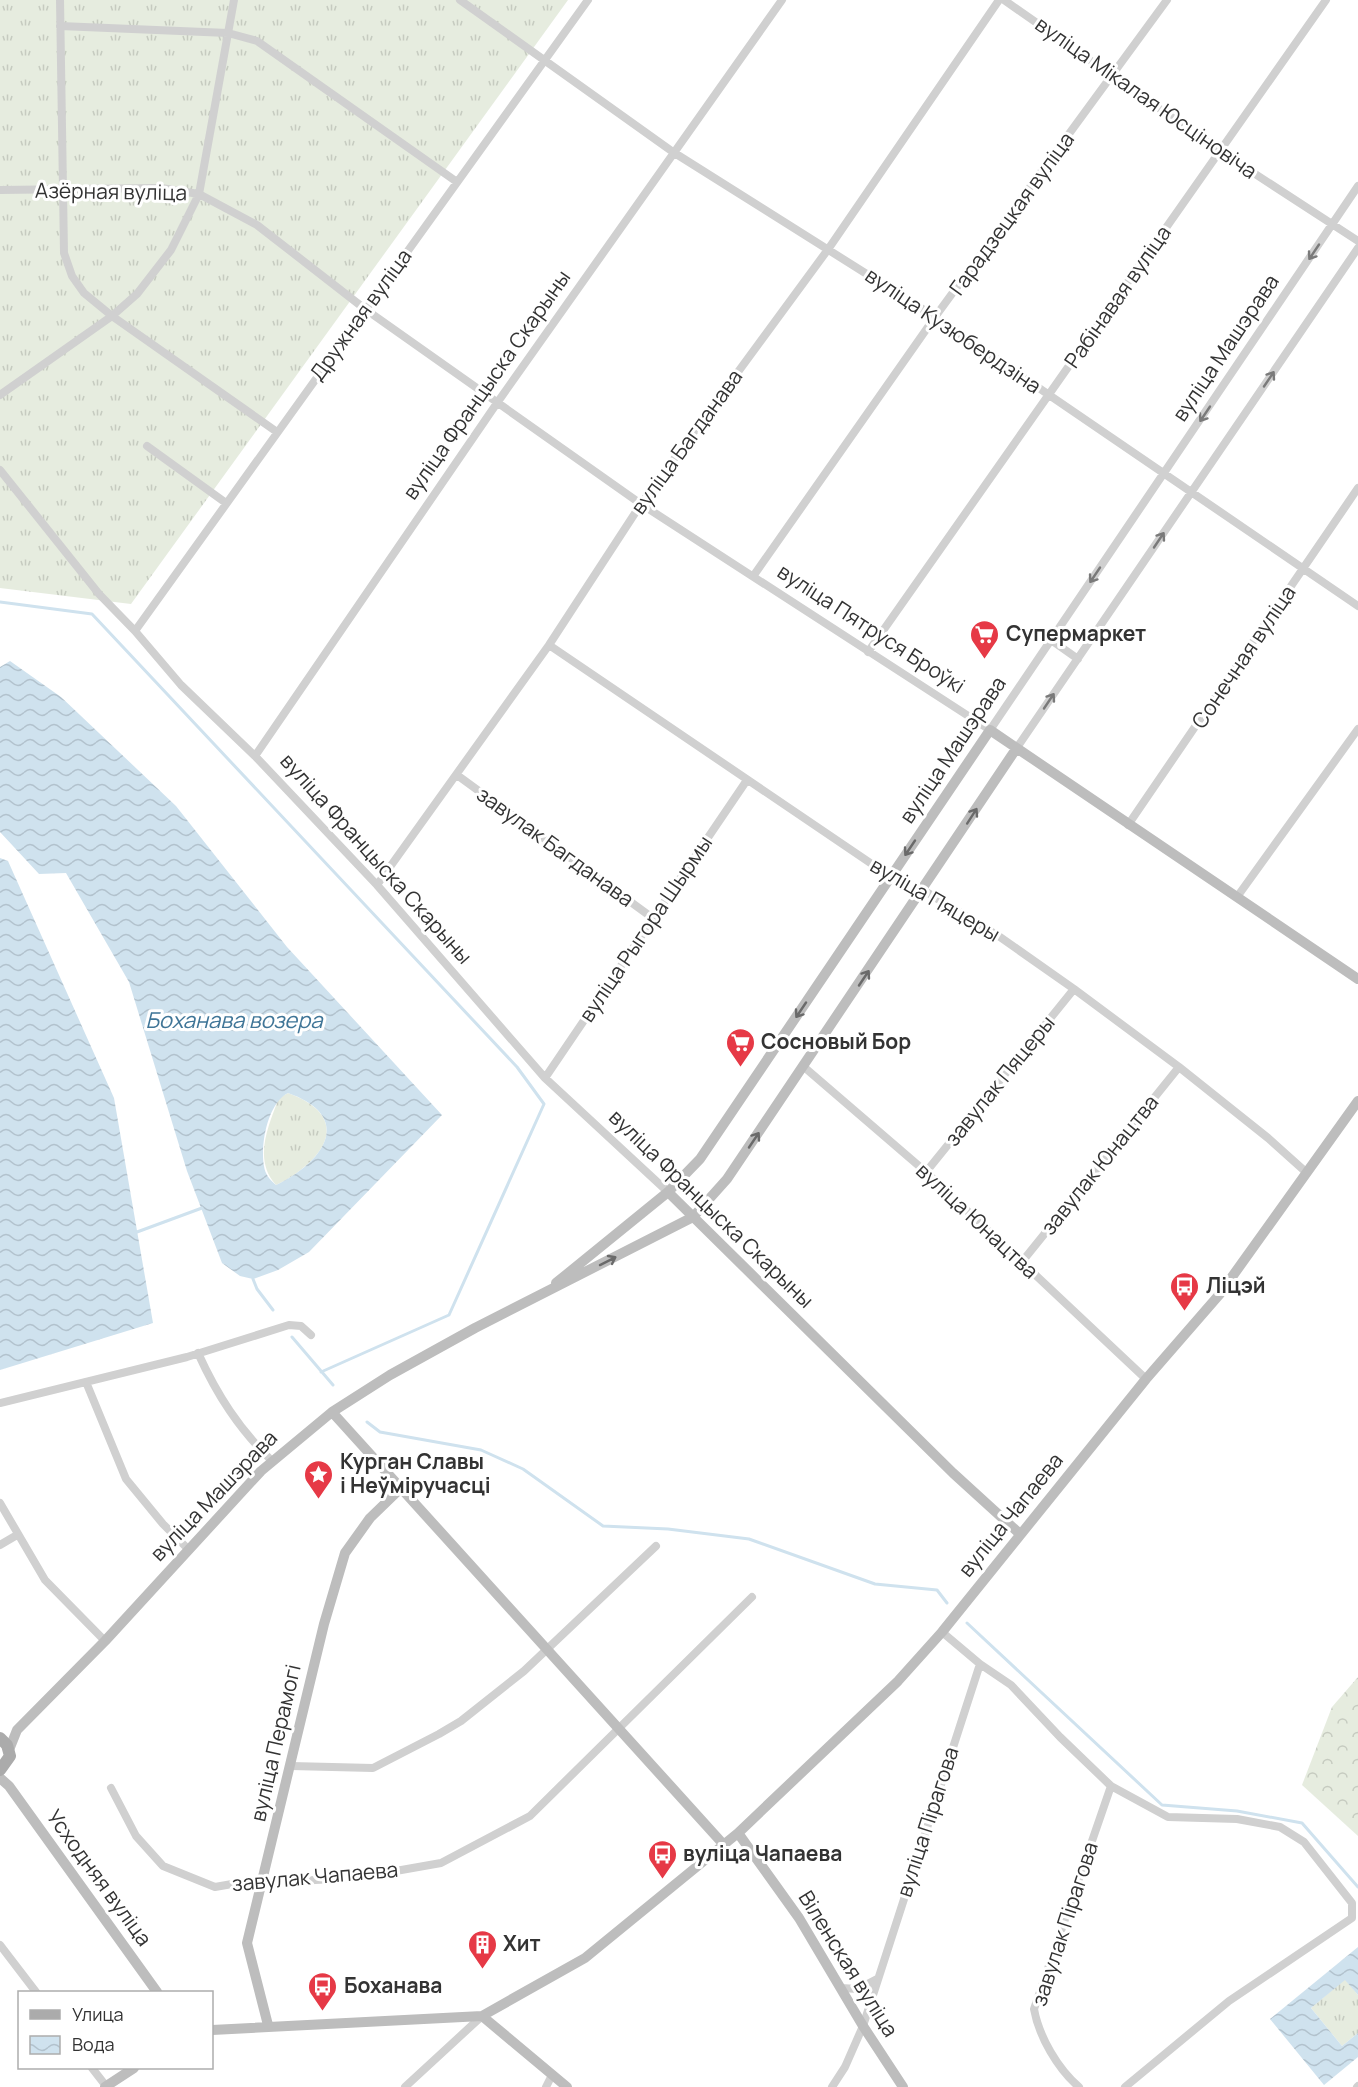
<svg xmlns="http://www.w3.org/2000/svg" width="1358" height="2087" viewBox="0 0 1358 2087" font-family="Manrope,sans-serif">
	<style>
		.grass { fill: url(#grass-tufts) }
		.forest { fill: url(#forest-crowns) }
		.water { fill: url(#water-waves); fill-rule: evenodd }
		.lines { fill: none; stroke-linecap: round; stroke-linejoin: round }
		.stream { stroke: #cfe2ee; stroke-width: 3 }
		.street { stroke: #d0d0d0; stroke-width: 8 }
		.secondary { stroke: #bdbdbd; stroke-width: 10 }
		.primary { stroke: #ababab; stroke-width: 12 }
		.oneway { stroke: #7a7a7a }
		.oneway2 { stroke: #6a6a6a }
		.labels { text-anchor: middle; stroke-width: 6; stroke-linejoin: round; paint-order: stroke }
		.street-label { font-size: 21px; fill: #333; stroke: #fff }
		.poi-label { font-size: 21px; font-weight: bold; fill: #333; stroke: #fff; text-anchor: start }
		.water-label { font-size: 22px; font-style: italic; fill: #3f7597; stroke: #fff }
	</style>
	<defs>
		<pattern id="grass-tufts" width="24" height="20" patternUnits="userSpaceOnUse" patternTransform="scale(1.5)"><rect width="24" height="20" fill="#e6ecdf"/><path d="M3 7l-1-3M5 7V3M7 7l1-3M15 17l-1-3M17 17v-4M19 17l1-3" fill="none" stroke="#c6cbc0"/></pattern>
		<pattern id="forest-crowns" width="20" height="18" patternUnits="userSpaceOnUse" patternTransform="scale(1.5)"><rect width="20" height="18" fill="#e6ecdf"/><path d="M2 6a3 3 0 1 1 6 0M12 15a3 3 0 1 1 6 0" fill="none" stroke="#c6cbc0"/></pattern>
		<pattern id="water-waves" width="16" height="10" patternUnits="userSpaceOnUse" patternTransform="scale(1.5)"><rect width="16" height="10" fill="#cfe2ee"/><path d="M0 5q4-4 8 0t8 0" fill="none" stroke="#b2c2cd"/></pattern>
	</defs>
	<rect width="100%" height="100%" fill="#fff"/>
	<path class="grass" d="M0,0h568l-437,604 -131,-16z
		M288,1093c68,25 35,69 -12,92 -23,-25 -8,-59 3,-87z
		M1345,1979l13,16v38l-16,13 -31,-38z"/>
	<path class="forest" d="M1358,1677v159l-56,-51 30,-78z"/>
	<path class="water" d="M10,661l51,36 115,109 111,141 155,168 -133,137 -31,18 -25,9 -13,-3 -18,-13 -35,-92 -58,-189 -63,-109 -27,1 -39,-42v-165zM288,1093c68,24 35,70 -12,92 -6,-5 -11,-11 -12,-19 -4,-22 4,-63 24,-73z
		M0,858l8,3 106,237 39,225 -153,47z
		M1358,1947v48l-13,-15 -34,28 31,38 16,-13v24l-34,28 -54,-66z"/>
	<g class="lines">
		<path class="stream" d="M0,602l92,12 425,453 27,37 -95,211 -128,57
			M137,1232l65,-24
			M253,1279l4,10 16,21
			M292,1337l41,48
			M367,1422l13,10 101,18 42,19 80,57 65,3 81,10 126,45 62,6 10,13
			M967,1623l195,182 75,6 65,12 56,64"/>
		<path class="street" d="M60,0l4,253 8,23 12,17 28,23 165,116
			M460,0l213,152 262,165 423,289
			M1004,0l216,151 138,90
			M60,26l168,7 29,8 200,141
			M0,190l161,-2 38,6 58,31 108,84 276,195 349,226 368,-544
			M0,395l112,-79 25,-22 34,-44 28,-56 35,-194
			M147,446l79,57
			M0,470l99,124 36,37 46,54 74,71
			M754,575l181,-258 232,-317
			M135,631l453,-631
			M1051,640l27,19
			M549,645l342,232 32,13 77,47 74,52 105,78 89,71 39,35
			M868,652l458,-652
			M1016,749l342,-501
			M457,775l197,144
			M1128,825l230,-337
			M377,885l172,-240 92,-141 188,-256 170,-248
			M1237,897l121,-168
			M804,1067l122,105 220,207
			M545,1078l202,-298
			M926,1172l148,-183
			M668,1192l-123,-114 -168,-193 -122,-129 242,-353 285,-403
			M1021,1263l158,-196
			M198,1353c19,42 41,76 74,108
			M86,1382l40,97 37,45 24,24
			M0,1403l187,-46 102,-32 12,1 10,9
			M0,1503l45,77 60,61
			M0,1545l17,-10
			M980,1664l31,21 49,52 51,49 57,31 69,2 43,8 24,15 48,61v15l-123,83 -104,86
			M291,1766l82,2 66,-34 22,-13 63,-50 132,-125
			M111,1788l25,48 27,30 52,21 17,-3 124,-6 85,-15 89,-47 222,-219
			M0,1945l36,47
			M841,1988l17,1 19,-10
			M92,2068l14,18
			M405,2087l77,-71
			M546,2087l6,-12
			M832,2087l13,-20 18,-41 117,-362 -38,-32
			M1079,2087c-21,-18 -40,-50 -45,-78l77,-223
			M1357,2087l1,-1"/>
		<path class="secondary" d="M668,1192l285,281 67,61
			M556,1283l112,-91 32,-33 290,-429 368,249
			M332,1412l392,433
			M9,1750l8,-20 88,-89 156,-170 71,-59 58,-37 85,-47 218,-111 34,-38 289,-430
			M0,1778l9,8 148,206
			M738,1833l61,85 64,108 40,61
			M482,2016l85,71
			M268,2025l-21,-82 77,-319 21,-71 25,-35 30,-29
			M212,2030l270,-14 103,-58 153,-125 160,-152 44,-49 204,-253 73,-84 139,-194
			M105,2087l29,-19"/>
		<path class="primary" d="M0,1738l7,7 3,11 -10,14"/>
	</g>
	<defs><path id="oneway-shaft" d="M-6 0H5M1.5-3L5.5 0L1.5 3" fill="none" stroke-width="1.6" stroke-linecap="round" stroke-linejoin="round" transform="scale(1.5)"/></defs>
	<g class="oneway">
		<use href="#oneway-shaft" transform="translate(1314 252) rotate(124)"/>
		<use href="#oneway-shaft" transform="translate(1269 379) rotate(-56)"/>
		<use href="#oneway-shaft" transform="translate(1205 414) rotate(124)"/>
		<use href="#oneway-shaft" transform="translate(1159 540) rotate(-56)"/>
		<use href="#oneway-shaft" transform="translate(1095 575) rotate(124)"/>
		<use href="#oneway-shaft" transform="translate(1049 701) rotate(-56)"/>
	</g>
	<g class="oneway2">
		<use href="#oneway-shaft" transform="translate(972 816) rotate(-57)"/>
		<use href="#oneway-shaft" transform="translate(910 848) rotate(124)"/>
		<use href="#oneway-shaft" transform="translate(864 978) rotate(-56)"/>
		<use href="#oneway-shaft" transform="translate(801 1010) rotate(124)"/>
		<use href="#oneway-shaft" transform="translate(754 1140) rotate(-56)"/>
		<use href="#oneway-shaft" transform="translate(608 1261) rotate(-27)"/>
	</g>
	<defs>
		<symbol id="supermarket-pin" viewBox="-11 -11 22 30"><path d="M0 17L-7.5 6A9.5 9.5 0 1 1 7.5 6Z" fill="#e63946" stroke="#fff"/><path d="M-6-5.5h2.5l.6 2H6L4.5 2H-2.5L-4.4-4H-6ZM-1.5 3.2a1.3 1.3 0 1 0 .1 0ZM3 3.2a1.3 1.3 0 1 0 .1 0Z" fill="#fff"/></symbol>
		<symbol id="bus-pin" viewBox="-11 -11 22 30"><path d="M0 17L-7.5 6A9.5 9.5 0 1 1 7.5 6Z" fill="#e63946" stroke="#fff"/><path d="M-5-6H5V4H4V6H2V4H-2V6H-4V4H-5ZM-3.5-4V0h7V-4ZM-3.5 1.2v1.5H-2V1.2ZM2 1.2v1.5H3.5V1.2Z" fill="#fff"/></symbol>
		<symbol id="sight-pin" viewBox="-11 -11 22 30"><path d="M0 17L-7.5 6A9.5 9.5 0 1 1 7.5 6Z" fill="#e63946" stroke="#fff"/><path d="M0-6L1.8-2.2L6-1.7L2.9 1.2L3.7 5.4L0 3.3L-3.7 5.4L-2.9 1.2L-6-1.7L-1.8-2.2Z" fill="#fff"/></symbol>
		<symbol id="building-pin" viewBox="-11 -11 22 30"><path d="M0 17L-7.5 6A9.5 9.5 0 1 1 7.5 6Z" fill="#e63946" stroke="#fff"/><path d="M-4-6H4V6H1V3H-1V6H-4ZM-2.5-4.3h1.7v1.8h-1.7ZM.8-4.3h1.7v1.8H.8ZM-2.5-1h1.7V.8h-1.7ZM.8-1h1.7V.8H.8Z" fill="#fff"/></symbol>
	</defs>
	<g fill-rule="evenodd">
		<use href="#supermarket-pin" x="968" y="618" width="33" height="45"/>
		<use href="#supermarket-pin" x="724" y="1026" width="33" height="45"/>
		<use href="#bus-pin" x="1168" y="1270" width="33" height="45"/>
		<use href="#sight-pin" x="302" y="1458" width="33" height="45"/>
		<use href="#bus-pin" x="646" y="1838" width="33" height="45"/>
		<use href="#building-pin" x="466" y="1928" width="33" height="45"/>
		<use href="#bus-pin" x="306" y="1970" width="33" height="45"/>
	</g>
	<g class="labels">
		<g class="street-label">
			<text transform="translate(1146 98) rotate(35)" y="7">вуліца Мікалая Юсціновіча</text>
			<text transform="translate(111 192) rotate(1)" y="7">Азёрная вуліца</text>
			<text transform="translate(1012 214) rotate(-54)" y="7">Гарадзецкая вуліца</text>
			<text transform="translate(1118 297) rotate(-55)" y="7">Рабінавая вуліца</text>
			<text transform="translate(361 315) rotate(-54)" y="7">Дружная вуліца</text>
			<text transform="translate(953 331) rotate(34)" y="7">вуліца Кузюбердзіна</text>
			<text transform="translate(1226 348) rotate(-56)" y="7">вуліца Машэрава</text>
			<text transform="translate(487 385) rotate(-55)" y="7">вуліца Францыска Скарыны</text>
			<text transform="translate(687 442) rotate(-54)" y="7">вуліца Багданава</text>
			<text transform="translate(871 629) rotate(33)" y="7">вуліца Пятруся Броўкі</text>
			<text transform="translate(1244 657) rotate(-56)" y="7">Сонечная вуліца</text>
			<text transform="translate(953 750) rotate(-56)" y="7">вуліца Машэрава</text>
			<text transform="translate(555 847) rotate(36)" y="7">завулак Багданава</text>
			<text transform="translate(376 859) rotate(48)" y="7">вуліца Францыска Скарыны</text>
			<text transform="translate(935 900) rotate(30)" y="7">вуліца Пяцеры</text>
			<text transform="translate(646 929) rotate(-56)" y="7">вуліца Рыгора Шырмы</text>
			<text transform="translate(1000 1081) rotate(-51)" y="7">завулак Пяцеры</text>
			<text transform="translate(1100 1165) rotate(-51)" y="7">завулак Юнацтва</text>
			<text transform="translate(711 1209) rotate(44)" y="7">вуліца Францыска Скарыны</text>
			<text transform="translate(977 1221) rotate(43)" y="7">вуліца Юнацтва</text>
			<text transform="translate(214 1496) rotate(-46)" y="7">вуліца Машэрава</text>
			<text transform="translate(1011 1515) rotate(-51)" y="7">вуліца Чапаева</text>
			<text transform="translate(276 1743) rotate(-77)" y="7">вуліца Перамогі</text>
			<text transform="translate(928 1822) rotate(-72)" y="7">вуліца Пірагова</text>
			<text transform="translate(315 1877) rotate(-5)" y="7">завулак Чапаева</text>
			<text transform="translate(99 1878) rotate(54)" y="7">Усходняя вуліца</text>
			<text transform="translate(1065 1924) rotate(-72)" y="7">завулак Пірагова</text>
			<text transform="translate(848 1964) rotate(58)" y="7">Віленская вуліца</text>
		</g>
		<g class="poi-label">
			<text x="1006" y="641">Супермаркет</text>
			<text x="761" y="1049">Сосновый Бор</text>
			<text x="1206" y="1293">Ліцэй</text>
			<text x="340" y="1469">Курган Славы<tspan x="340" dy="24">і Неўміручасці</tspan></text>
			<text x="683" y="1861">вуліца Чапаева</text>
			<text x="503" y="1951">Хит</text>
			<text x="344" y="1993">Боханава</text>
		</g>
		<g class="water-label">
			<text x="234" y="1028">Боханава возера</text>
		</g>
	</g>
	<rect x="18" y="1991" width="195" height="78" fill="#ffffff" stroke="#adadad" stroke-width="1.5"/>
	<rect x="30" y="2010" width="30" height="9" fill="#ababab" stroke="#adadad" stroke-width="1.5"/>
	<text x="72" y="2021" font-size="18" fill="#333333">Улица</text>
	<rect x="30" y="2036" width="30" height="18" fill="url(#water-waves)" stroke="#adadad" stroke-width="1.5"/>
	<text x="72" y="2051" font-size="18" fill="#333333">Вода</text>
</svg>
